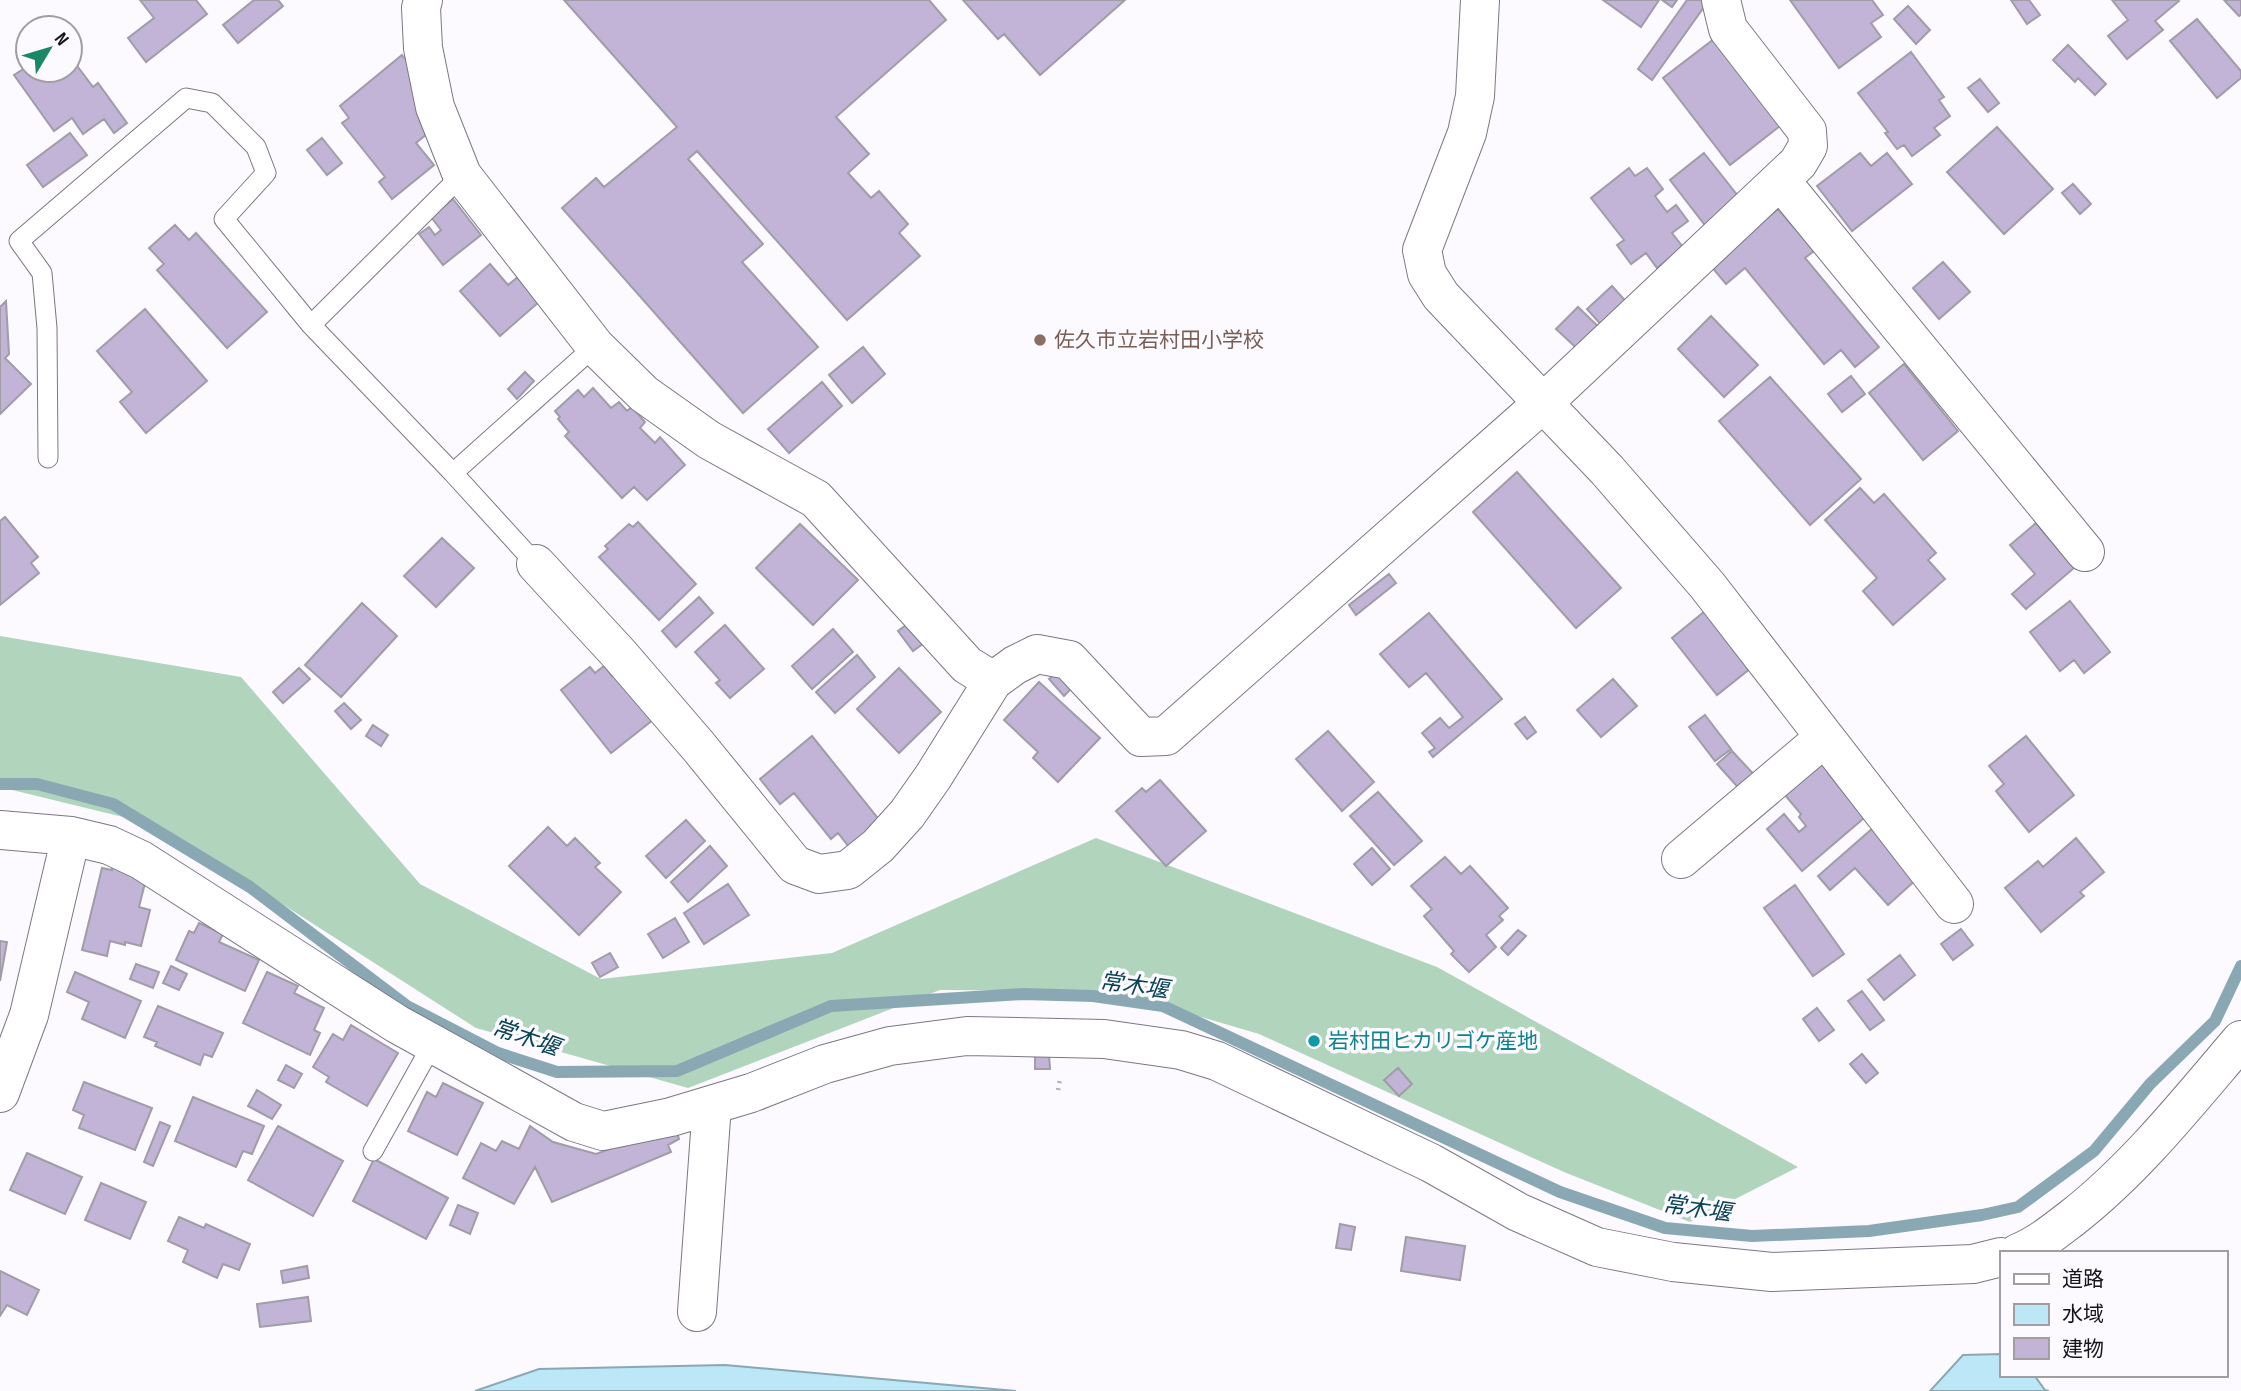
<svg xmlns="http://www.w3.org/2000/svg" width="2241" height="1391" viewBox="0 0 2241 1391" font-family="'Sofia Sans Condensed','Noto Sans JP',sans-serif">
	<style>
		.forest { fill: #b1d4bd }
		.water { fill: #bce7f7; stroke: #8aa8b4; stroke-width: 2 }
		.lines { fill: none; stroke-linecap: round; stroke-linejoin: round }
		.stream { stroke: #8aa8b4; stroke-width: 12 }
		.building { fill: #c2b4d6; stroke: #a09ca8; stroke-width: 2 }
		.service-casing { stroke: #7c7883; stroke-width: 21 }
		.minor-casing { stroke: #7c7883; stroke-width: 40 }
		.path { stroke: #b2afb4; stroke-width: 4.5; stroke-dasharray: 2 5; stroke-linecap: butt }
		.service { stroke: #fff; stroke-width: 19 }
		.minor { stroke: #fff; stroke-width: 38 }
		.education-dot { fill: #8d6e63; stroke: #fcf9ff; stroke-width: 2.5 }
		.culture-dot { fill: #0f9aa8; stroke: #fcf9ff; stroke-width: 2.5 }
		.labels { text-anchor: middle; stroke-width: 7; stroke-linejoin: round; paint-order: stroke }
		.education-label { font-size: 21px; fill: #785e54; stroke: #fcf9ff; text-anchor: start }
		.culture-label { font-size: 21px; fill: #0d838f; stroke: #fcf9ff; text-anchor: start }
		.water-label { font-size: 23px; font-style: italic; fill: #094456; stroke: #fcf9ff }
	</style>
	<rect width="100%" height="100%" fill="#fcf9ff"/>
	<path class="forest" d="M0,636l241,41 179,207 181,95 231,-26 264,-115 341,129 361,200 -108,55 -126,-50 -305,-138 -146,-43 -173,-1 -252,98 -212,-60 -316,-202 -160,-39z"/>
	<path class="water" d="M2001,1354v21h33l11,15 4,1h-119l33,-36z
		M725,1365l291,26h-541l64,-22z"/>
	<g class="lines">
		<path class="stream" d="M0,784h37l76,20 137,83 157,119 91,47 59,19 120,-1 154,-65 192,-12 70,2 70,10 397,186 105,36 87,8 117,-5 113,-16 36,-8 76,-56 56,-67 65,-63 26,-55"/>
	</g>
	<path class="building" d="M140,0h56l11,14 -61,48 -18,-24 26,-20z
		M254,0h24l5,6 -45,37 -15,-18z
		M564,0h365l17,20 -110,97 33,37 -21,19 23,25 8,-7 29,33 -9,9 21,23 -73,64 -150,-169 -9,8 75,85 -21,18 76,85 -75,66 -181,-205 34,-30 8,9 73,-60z
		M963,0h162l-85,75 -36,-41 -6,5z
		M1603,0h56l-18,27z
		M1662,0h15l-5,7z
		M1687,0h22l-57,80 -14,-11z
		M1790,0h82l11,15 -12,8 10,14 -42,31z
		M2011,0h18l11,15 -13,9z
		M2112,0h66l1,1 -24,20 8,9 -36,29 -19,-23 20,-16z
		M2224,0h17v15l-2,1z
		M1908,6l22,24 -14,14 -22,-25z
		M2197,19l44,52v7l-24,20 -47,-57z
		M1718,36l67,86 -55,43 -67,-87z
		M70,45l10,14 -5,4 18,24 5,-4 29,40 -13,10 -10,-14 -21,15 -11,-16 -18,13 -40,-56 14,-9v4h42z
		M2068,45l38,39 -11,11 -17,-17 -3,4 -22,-22z
		M1911,52l33,45 -5,3 11,16 -16,12 6,7 -28,21 -8,-11 -7,4 -12,-16 3,-1 -30,-39z
		M402,55l7,9 11,58 8,11 -12,10 18,22 -42,34 -13,-17 6,-5 -43,-54 7,-5 -9,-12z
		M1980,79l19,24 -11,9 -20,-24z
		M1997,127l56,62 -49,45 -57,-62z
		M70,133l17,22 -44,32 -16,-22z
		M322,138l20,25 -15,12 -20,-25z
		M1704,153l42,53 -35,27 -41,-53z
		M1860,153l11,13 16,-13 25,31 -60,47 -35,-45z
		M1629,168l6,8 12,-8 16,21 -8,7 12,16 9,-7 12,16 -16,12 11,14 -26,21 -11,-15 -15,11 -14,-19 7,-5 -33,-42z
		M2073,184l18,20 -11,10 -18,-21z
		M453,199l28,36 -38,30 -24,-31 10,-7 6,8 6,-5 -10,-13z
		M1778,209l36,42 -9,7 74,89 -24,20 -14,-17 -17,14 -79,-96 -19,16 -16,-19z
		M175,225l14,15 7,-7 71,79 -40,36 -70,-78 7,-6 -15,-16z
		M1943,262l27,30 -31,27 -26,-31z
		M490,264l18,21 10,-8 21,25 -39,34 -40,-45z
		M1612,286l18,20 -25,23 -18,-20z
		M6,301l3,53 -4,4 26,26 -31,30v-107z
		M1578,307l27,26 -21,22 -28,-26z
		M145,309l62,72 -61,52 -26,-31 12,-10 -35,-41z
		M1711,316l47,49 -34,32 -46,-48z
		M863,347l22,27 -33,29 -23,-28z
		M1904,364l54,67 -35,29 -54,-67z
		M525,372l9,9 -17,18 -9,-10z
		M1851,376l14,18 -23,18 -14,-18z
		M1770,377l91,102 -51,46 -91,-104z
		M822,382l20,24 -53,47 -21,-24z
		M593,388l18,20 8,-6 8,9 5,-4 13,15 -5,6 15,15 5,-6 25,28 -38,35 -13,-13 -12,11 -57,-62 4,-4 -11,-13 2,-2 -5,-6 23,-21 6,7z
		M1517,472l104,116 -45,40 -103,-116z
		M1860,488l14,15 10,-9 52,59 -8,7 17,19 -52,46 -30,-34 14,-13 -52,-58z
		M5,517l33,40 -7,6 8,10 -39,32v-84z
		M638,522l58,62 -37,36 -60,-63 9,-8 -3,-3 24,-22 4,3z
		M2036,523l38,45 -48,41 -14,-15 23,-20 -25,-29z
		M800,524l58,56 -45,45 -57,-57z
		M442,538l32,30 -38,39 -32,-31z
		M1389,574l7,9 -40,32 -7,-10z
		M699,597l14,16 -37,34 -14,-16z
		M2070,601l40,51 -26,21 -10,-13 -14,11 -30,-39z
		M362,603l35,33 -56,61 -36,-32z
		M1710,607l46,57 -39,31 -45,-57z
		M1429,613l73,86 -69,58 -4,-5 6,-4 -13,-15 18,-15 9,10 14,-11 -37,-44 -17,14 -29,-33z
		M909,623l15,20 -11,8 -15,-20z
		M725,625l39,44 -34,29 -14,-15 4,-3 -25,-28z
		M833,629l20,23 -41,37 -20,-23z
		M857,655l18,22 -40,36 -19,-21z
		M604,666l8,10 5,-5 37,48 -43,34 -50,-63 29,-23 5,6z
		M299,668l11,11 -27,24 -10,-11z
		M899,668l42,44 -42,41 -42,-44z
		M1058,672l14,16 -8,8 -15,-17z
		M1613,679l24,27 -36,31 -24,-27z
		M1039,682l61,56 -42,44 -25,-24 5,-6 -34,-32z
		M344,703l17,17 -10,9 -16,-18z
		M1705,715l26,34 -16,12 -26,-34z
		M1525,717l11,15 -9,7 -12,-15z
		M373,725l15,10 -7,11 -15,-10z
		M1328,731l46,51 -32,29 -46,-52z
		M812,736l69,86 -32,25 -11,-14 -7,6 -37,-46 -14,11 -20,-25z
		M2026,736l48,59 -45,37 -33,-41 8,-7 -15,-18z
		M1732,751l28,30 -15,14 -28,-31z
		M1825,761l8,9 -5,3 36,45 -62,53 -35,-42 17,-15 15,18 7,-6 -7,-9 2,-3 -16,-19z
		M1160,780l46,51 -40,35 -50,-55 26,-23 4,4z
		M1378,792l44,49 -28,24 -44,-49z
		M686,820l19,21 -39,37 -20,-22z
		M548,827l19,19 8,-8 25,25 -5,4 26,25 -42,43 -70,-69z
		M1873,828l45,50 -30,27 -33,-37 -25,22 -12,-14z
		M2076,838l28,34 -24,20 4,4 -43,36 -36,-44 33,-27 5,6z
		M710,846l17,20 -39,36 -17,-20z
		M1372,848l18,21 -18,16 -18,-21z
		M1445,857l16,17 9,-8 38,42 -9,8 4,4 -17,15 10,12 -27,25 -18,-18 3,-3 -30,-35 8,-7 -21,-23z
		M113,865l33,14 -7,28 11,3 -9,36 -16,-4v3l-15,-4 -3,15 -25,-6 20,-82 10,2z
		M728,884l21,31 -45,29 -20,-31z
		M1795,885l49,69 -31,22 -49,-68z
		M675,918l14,24 -26,16 -15,-24z
		M199,923l24,11 -4,8 40,18 -14,31 -69,-31 13,-29 5,2z
		M1961,929l12,16 -20,15 -12,-16z
		M1518,930l8,6 -18,19 -7,-7z
		M0,941l7,1 -7,39z
		M610,953l8,14 -18,10 -8,-14z
		M1900,955l15,20 -31,25 -16,-20z
		M136,964l23,8 -6,16 -23,-9z
		M171,966l16,8 -8,16 -16,-7z
		M75,972l66,29 -16,37 -43,-19 7,-17 -22,-10z
		M267,972l31,14 -4,7 30,15 -10,22 6,3 -10,22 -67,-32z
		M1862,991l22,29 -14,10 -22,-29z
		M158,1006l65,27 -11,24 -8,-3 -4,11 -45,-19 2,-4 -13,-5z
		M1817,1008l17,22 -15,11 -16,-22z
		M351,1025l47,28 -31,53 -41,-24 3,-5 -16,-10 20,-33 10,6z
		M1035,1054h14l1,15h-15z
		M1862,1054l16,19 -12,10 -16,-19z
		M286,1065l16,9 -8,14 -16,-8z
		M1398,1068l14,16 -13,12 -15,-16z
		M84,1082l68,26 -17,42 -56,-22 5,-13 -11,-5z
		M443,1083l40,20 -26,52 -49,-24 19,-39 9,5z
		M257,1090l24,15 -9,14 -24,-13z
		M193,1097l71,29 -12,28 -9,-3 -7,16 -61,-26z
		M160,1122l10,4 -17,40 -9,-4z
		M278,1126l65,35 -30,55 -65,-36z
		M530,1126l23,16 43,12 79,-28 4,13 -11,6 3,7 -119,50 -17,-35 -21,37 -51,-26 18,-35 15,8 6,-10 17,8z
		M27,1153l55,24 -17,37 -55,-24z
		M374,1159l74,39 -22,41 -73,-38z
		M101,1183l45,19 -16,37 -45,-19z
		M458,1205l20,8 -8,21 -20,-9z
		M179,1217l25,11 2,-4 44,20 -11,26 -16,-6 -6,14 -34,-16 5,-12 -20,-9z
		M1340,1224l15,3 -4,23 -15,-2z
		M1406,1237l59,9 -5,34 -59,-9z
		M307,1266l2,12 -26,5 -2,-12z
		M0,1271l39,19 -12,25 -20,-10 -7,11z
		M308,1297l3,24 -51,6 -3,-23z"/>
	<g class="lines">
		<defs>
			<path id="service" d="M311,325l151,-150
				M48,458l-1,-130 -5,-55 -23,-32 167,-143 26,5 44,44 10,26 -42,46 87,106 142,148 83,91
				M453,473l142,-127
				M373,1151l59,-106"/>
			<path id="minor" d="M423,0l-2,8 2,40 12,59 27,68 133,171 49,48 65,46 107,59 151,166 26,16 22,-16 22,-11 32,6 72,77 25,-1 377,-333 -102,-107 -14,-22 -5,-24 45,-117 8,-37 5,-96
				M1721,0l7,29 79,102 1,15 -10,17 -255,240 64,67 100,115 247,319
				M1780,180l305,372
				M536,564l84,91 79,92 96,118 24,9 29,-4 30,-24 29,-32 26,-37 60,-96
				M0,830l71,6 38,9 32,15 256,164 177,98 29,9 68,-14 80,-24 74,-29 65,-18 77,-10 137,3 77,11 36,11 214,102 87,49 79,35 76,15 99,10 201,-8 28,-7
				M1681,859l143,-121
				M0,1093l29,-78 42,-179
				M2018,1253c20,-8 37,-22 54,-35 64,-50 116,-116 169,-178
				M697,1312l15,-207"/>
		</defs>
		<use href="#service" class="service-casing"/>
		<use href="#minor" class="minor-casing"/>
		<path class="path" d="M1058,1090l2,-11"/>
		<use href="#service" class="service"/>
		<use href="#minor" class="minor"/>
	</g>
	<circle class="education-dot" cx="1040" cy="340" r="7"/>
	<circle class="culture-dot" cx="1314" cy="1041" r="7"/>
	<g class="labels">
		<g class="education-label">
			<text x="1054" y="347">佐久市立岩村田小学校</text>
		</g>
		<g class="culture-label">
			<text x="1328" y="1048">岩村田ヒカリゴケ産地</text>
		</g>
		<g class="water-label">
			<text transform="translate(1134 985) rotate(8)" y="8">常木堰</text>
			<text transform="translate(526 1037) rotate(19)" y="8">常木堰</text>
			<text transform="translate(1697 1208) rotate(8)" y="8">常木堰</text>
		</g>
	</g>
	<rect x="2000" y="1251" width="228" height="126" fill="#fcf9ff" stroke="#a09ea3" stroke-width="2"/>
	<rect x="2014" y="1274" width="35" height="10" fill="#ffffff" stroke="#a09ea3" stroke-width="2"/>
	<text x="2062" y="1286" font-size="21" fill="#171519">道路</text>
	<rect x="2014" y="1304" width="35" height="21" fill="#bce7f7" stroke="#a09ea3" stroke-width="2"/>
	<text x="2062" y="1321" font-size="21" fill="#171519">水域</text>
	<rect x="2014" y="1338" width="35" height="21" fill="#c2b4d6" stroke="#a09ea3" stroke-width="2"/>
	<text x="2062" y="1356" font-size="21" fill="#171519">建物</text>
	<g transform="translate(49 49) rotate(52)"><circle r="33" fill="#fcf9ff" stroke="#a09ea3" stroke-width="2"/>
	<path d="M0-5L12 26L0 18L-12 26Z" fill="#188867"/>
	<text y="-10" font-size="19" font-weight="bold" text-anchor="middle" fill="#171519">N</text>
	</g>
</svg>
